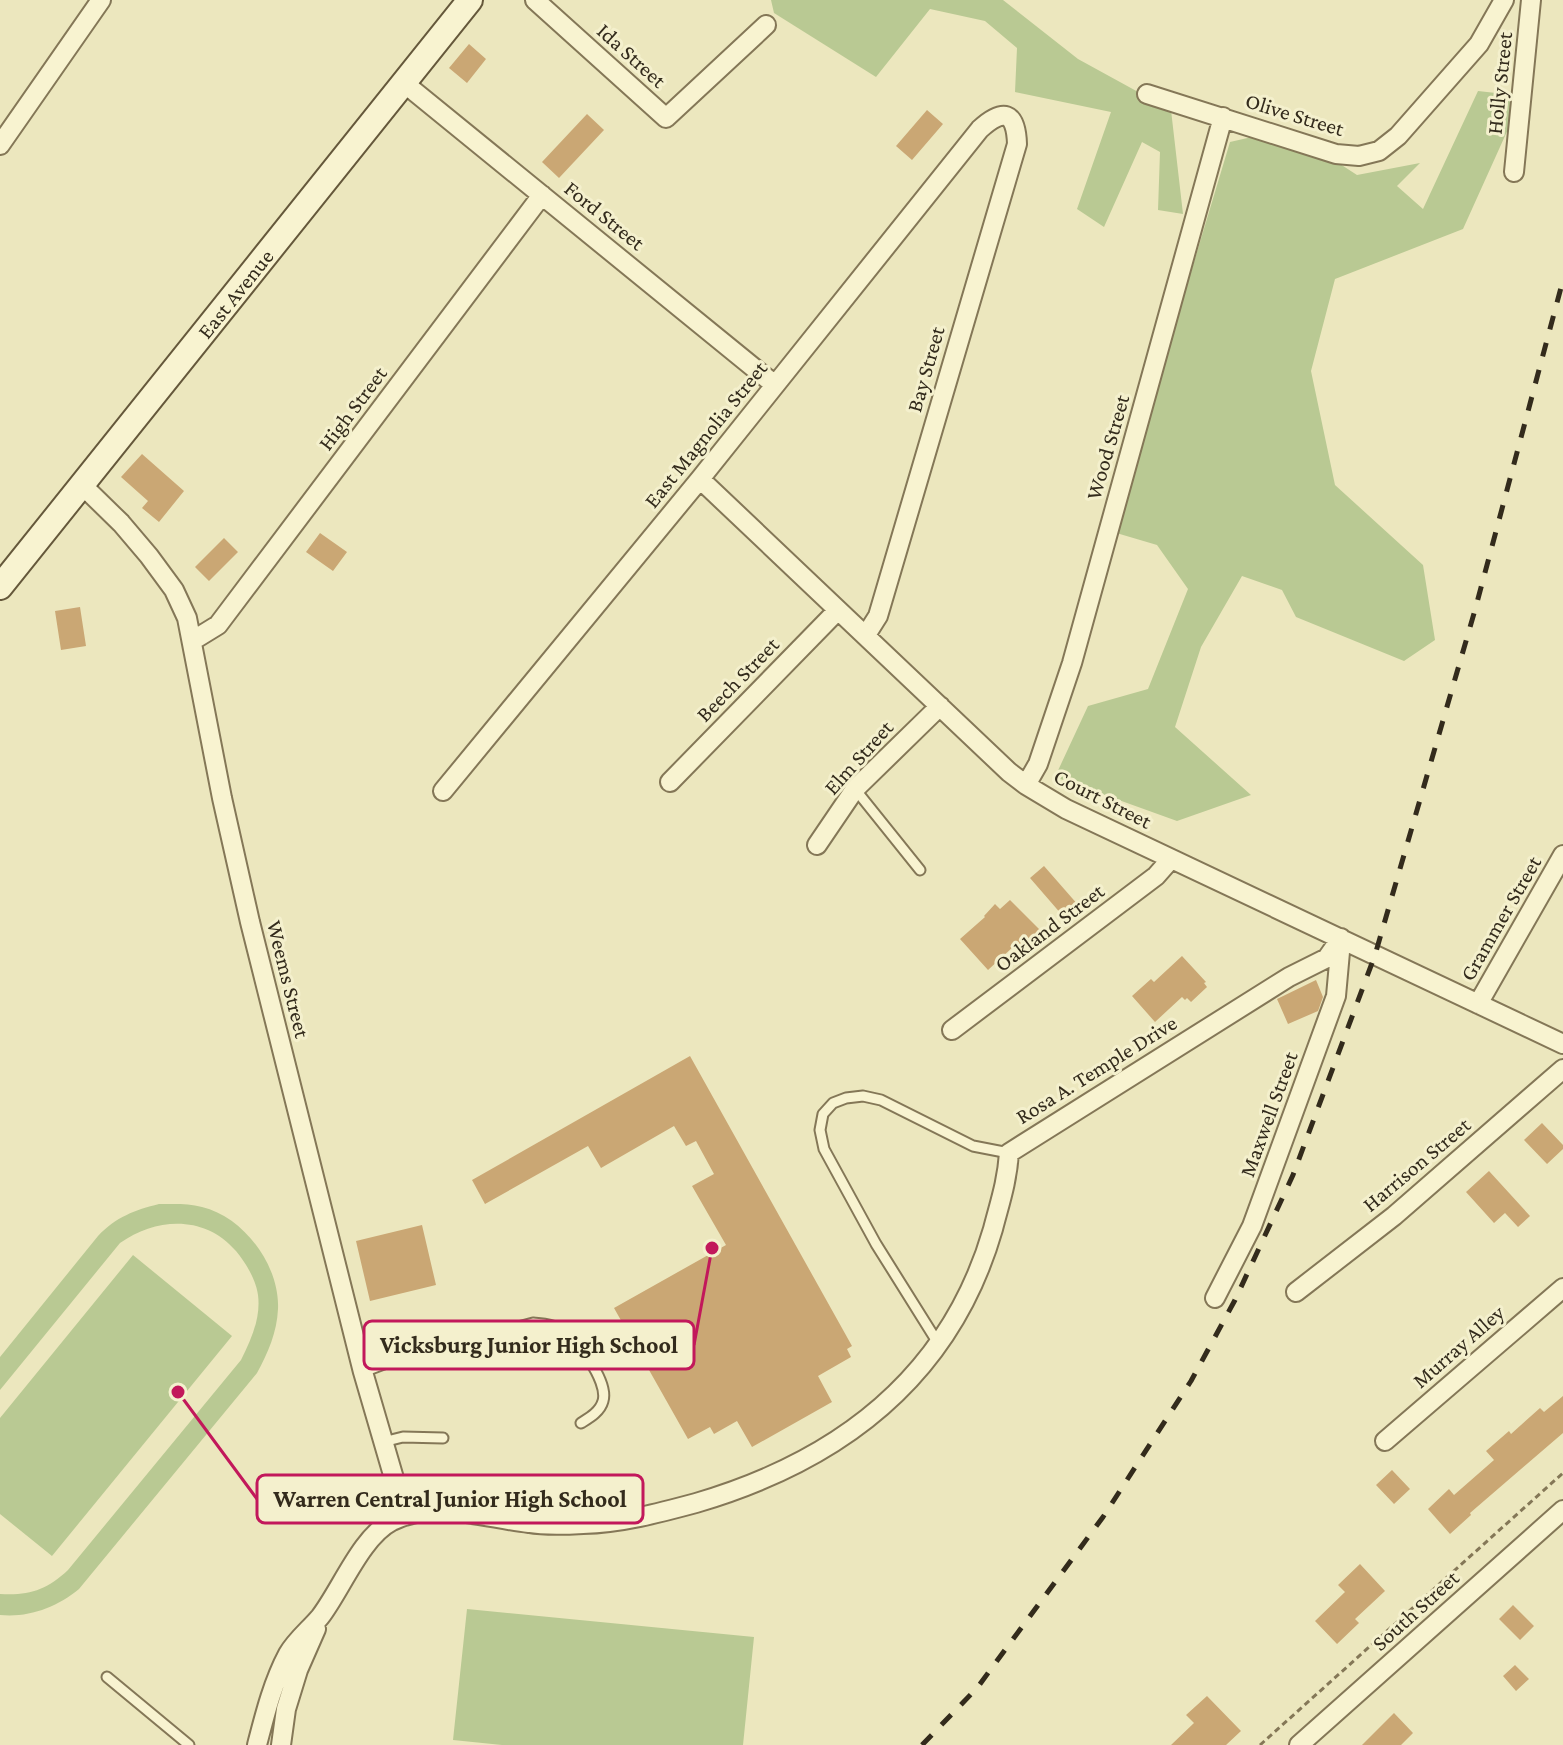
<svg xmlns="http://www.w3.org/2000/svg" width="1563" height="1745" viewBox="0 0 1563 1745" font-family="'Crimson Pro',serif">
	<style>
		.green { fill: #b9c993 }
		.building { fill: #caa774 }
		.lines { fill: none; stroke-linecap: round; stroke-linejoin: round }
		.lane-casing { stroke: #847757; stroke-width: 13 }
		.street-casing { stroke: #847757; stroke-width: 22 }
		.secondary-casing { stroke: #65583b; stroke-width: 28 }
		.path { stroke: #847757; stroke-width: 3; stroke-dasharray: 6 4; stroke-linecap: butt }
		.lane { stroke: #f8f3d0; stroke-width: 9 }
		.street { stroke: #f8f3d0; stroke-width: 18 }
		.secondary { stroke: #f8f3d0; stroke-width: 24 }
		.rail { stroke: #332b1c; stroke-width: 5; stroke-dasharray: 14 14; stroke-linecap: butt }
		.labels { text-anchor: middle; stroke-width: 6; stroke-linejoin: round; paint-order: stroke }
		.street-label { font-size: 22px; fill: #332b1c; stroke: #f4f0cd }
		.leader { fill: none; stroke: #c2185b; stroke-width: 3 }
		.callout-dot { fill: #c2185b; stroke: #f4f0cd; stroke-width: 3 }
		.callout { fill: #f4f0cd; stroke: #c2185b; stroke-width: 3 }
		.callout-label { font-size: 24px; text-anchor: middle; font-weight: bold; fill: #332b1c }
	</style>
	<rect width="100%" height="100%" fill="#ece7be"/>
	<path class="green" d="M771,0h232l75,59 93,51 12,104 -25,-4 2,-58 -18,-10 -38,85 -27,-18 34,-97 -96,-20 2,-44 -32,-27 -55,-12 -54,68 -102,-64z
		M1478,91l45,5 -60,133 -128,50 -24,92 24,114 88,80 12,75 -31,21 -108,-44 -14,-27 -40,-14 -41,71 -26,80 76,68 -74,26 -122,-44 33,-71 60,-17 40,-100 -31,-44 -44,-13 117,-390 35,-8 38,6 54,35 63,-12 -23,23 26,23z
		M159,1204c14,0 29,-1 43,3 42,10 78,59 76,102 -1,23 -10,44 -21,64l-178,216c-22,18 -50,29 -79,26v-21c28,2 47,-4 68,-24l173,-210c10,-20 20,-42 17,-65 -2,-15 -12,-32 -22,-44 -31,-36 -79,-34 -116,-8l-120,147v-33l98,-121c18,-19 37,-26 61,-32z
		M133,1255l99,81 -180,220 -52,-42v-96z
		M467,1609l287,28 -11,108h-241l-49,-5z"/>
	<path class="building" d="M469,44l17,15 -19,24 -18,-15z
		M927,110l16,14 -31,36 -16,-14z
		M587,114l17,16 -45,48 -17,-16z
		M142,454l42,37 -25,31 -17,-14 6,-7 -27,-24z
		M320,533l27,19 -14,19 -27,-19z
		M224,538l14,14 -29,29 -14,-14z
		M80,607l6,39 -25,4 -6,-39z
		M1044,866l35,40 -10,9v8l-39,-45z
		M1010,900l33,33 -9,10 -5,-5 -11,12 -4,-4 -26,24 -28,-31 25,-22 -1,-1 11,-12 5,5z
		M1182,956l24,26 -2,1 3,4 -16,15 -4,-4 -2,2 -3,-3 -27,25 -23,-26 19,-17 3,3z
		M1316,980l7,17 -5,14 -30,13 -11,-25z
		M690,1056l162,290 -5,3 4,8 -33,19 14,26 -80,45 -15,-26 -23,13 -4,-7 -22,12 -74,-131 112,-63 -34,-59 22,-12 -18,-33 -10,5 -12,-20 -73,42 -13,-22 -103,58 -13,-24z
		M1542,1123l21,22v4l-16,15 -23,-24z
		M1489,1171l41,45 -12,11 -13,-14 -11,10 -28,-31z
		M422,1225l14,60 -66,16 -14,-60z
		M1563,1396v37l-93,80 1,2 -21,19 -22,-25 21,-20 5,6 40,-35 -8,-9 23,-20 2,3 29,-26 4,4z
		M1392,1470l18,19 -16,15 -18,-19z
		M1360,1564l25,27 -30,28 4,4 -22,21 -22,-23 30,-29 -7,-7z
		M1513,1605l21,21 -14,14 -21,-21z
		M1515,1665l14,14 -13,12 -13,-15z
		M1207,1696l34,35 -15,14h-55l23,-22 -8,-8z
		M1394,1713l19,20 -12,12h-39z"/>
	<g class="lines">
		<defs>
			<path id="lane" d="M855,789l65,81
				M938,1343l-62,-99 -52,-95 -4,-19 3,-16 10,-11 13,-5 17,-2 18,4 92,46 36,7
				M363,1372l29,-11 141,-38c8,1 17,1 25,5 17,8 51,53 45,73 -3,11 -14,17 -22,22
				M383,1442l20,-5 40,1
				M479,1516l3,-35
				M107,1677l82,68"/>
			<path id="street" d="M535,0l131,118 100,-93
				M404,83l371,302
				M1147,94l189,60 23,2 20,-5 19,-15 81,-92 25,-44
				M0,145l101,-145
				M1514,172l17,-172
				M700,479l309,293 17,13 40,24 497,235
				M81,484l40,39 28,33 25,34 13,28 35,180 28,124 113,450 42,144
				M192,641l26,-16 324,-430
				M670,782l168,-172
				M1026,785l12,-21 34,-101 151,-546
				M443,791l257,-312 280,-350c23,-21 36,-18 37,15l-139,472 -12,19
				M817,845l38,-56 85,-83
				M1478,1004l85,-149
				M952,1030l204,-154 15,-17
				M1296,1292l98,-76 169,-147
				M1215,1298l37,-72 84,-230 5,-55
				M1385,1441l178,-153
				M257,1745c8,-31 16,-63 31,-91 8,-14 22,-25 32,-37 21,-27 41,-80 72,-96 43,-21 92,-3 137,2 17,3 37,2 54,1 38,-1 76,-11 113,-21 143,-42 254,-125 297,-274 7,-27 14,-47 16,-76l280,-176 38,-19 14,-20
				M281,1745l5,-36 12,-39 18,-41
				M1299,1745l264,-235"/>
			<g id="secondary">
				<path id="s1" d="M0,587l470,-587"/>
			</g>
		</defs>
		<use href="#lane" class="lane-casing"/>
		<use href="#street" class="street-casing"/>
		<use href="#secondary" class="secondary-casing"/>
		<path class="path" d="M1260,1745l303,-272"/>
		<use href="#lane" class="lane"/>
		<use href="#street" class="street"/>
		<use href="#secondary" class="secondary"/>
		<path class="rail" d="M922,1745l55,-57 126,-171 88,-136 44,-81 58,-125 82,-220 100,-345 88,-330"/>
	</g>
	<g class="labels">
		<g class="street-label">
			<text transform="translate(632 55) rotate(42)" y="8">Ida Street</text>
			<text transform="translate(1499 83) rotate(-84)" y="8">Holly Street</text>
			<text transform="translate(1295 114) rotate(17)" y="8">Olive Street</text>
			<text transform="translate(605 215) rotate(39)" y="8">Ford Street</text>
			<text dy="8" stroke="none"><textPath href="#s1" startOffset="376">East Avenue</textPath></text>
			<text transform="translate(925 369) rotate(-74)" y="8">Bay Street</text>
			<text transform="translate(352 408) rotate(-53)" y="8">High Street</text>
			<text transform="translate(705 434) rotate(-51)" y="8">East Magnolia Street</text>
			<text transform="translate(1107 447) rotate(-74)" y="8">Wood Street</text>
			<text transform="translate(737 679) rotate(-46)" y="8">Beech Street</text>
			<text transform="translate(858 757) rotate(-48)" y="8">Elm Street</text>
			<text transform="translate(1103 798) rotate(27)" y="8">Court Street</text>
			<text transform="translate(1500 918) rotate(-60)" y="8">Grammer Street</text>
			<text transform="translate(1049 927) rotate(-37)" y="8">Oakland Street</text>
			<text transform="translate(289 979) rotate(76)" y="8">Weems Street</text>
			<text transform="translate(1096 1069) rotate(-32)" y="8">Rosa A. Temple Drive</text>
			<text transform="translate(1268 1114) rotate(-70)" y="8">Maxwell Street</text>
			<text transform="translate(1416 1164) rotate(-40)" y="8">Harrison Street</text>
			<text transform="translate(1458 1346) rotate(-41)" y="8">Murray Alley</text>
			<text transform="translate(1415 1610) rotate(-42)" y="8">South Street</text>
		</g>
	</g>
	<path class="leader" d="M712 1248L694 1345M178 1392L257 1499"/>
	<g class="callout-dot">
		<circle cx="712" cy="1248" r="8"/>
		<circle cx="178" cy="1392" r="8"/>
	</g>
	<g class="callout">
		<rect x="364" y="1321" width="330" height="48" rx="8"/>
		<rect x="257" y="1475" width="386" height="48" rx="8"/>
	</g>
	<g class="callout-label">
		<text x="529" y="1353">Vicksburg Junior High School</text>
		<text x="450" y="1507">Warren Central Junior High School</text>
	</g>
</svg>
